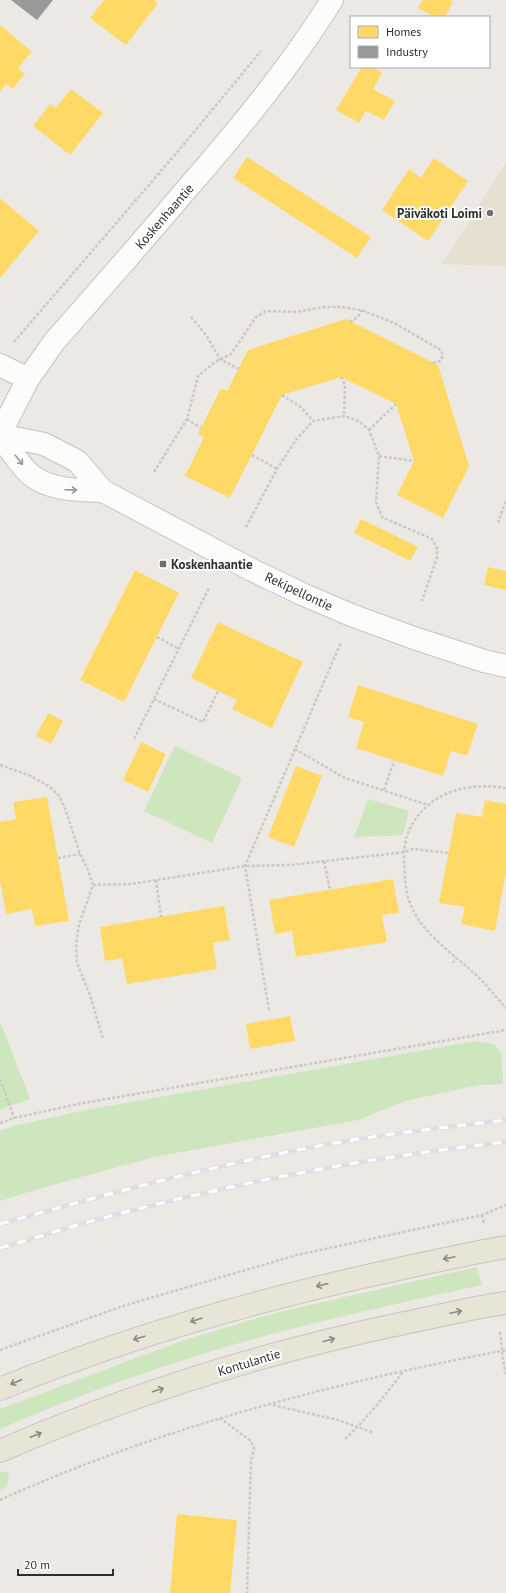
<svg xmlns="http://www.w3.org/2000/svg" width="506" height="1593" viewBox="0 0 506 1593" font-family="'PT Sans',sans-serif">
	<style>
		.education { fill: #e6e0d3 }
		.green { fill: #cee6be }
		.homes { fill: #ffd966 }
		.industry { fill: #999 }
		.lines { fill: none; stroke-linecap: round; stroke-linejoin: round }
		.minor-casing { stroke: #c5c4c5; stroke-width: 24 }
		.major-casing { stroke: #c6c5c4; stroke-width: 24 }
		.path { stroke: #c9c9c8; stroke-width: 2.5; stroke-dasharray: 3 2; stroke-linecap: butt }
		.minor { stroke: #fcfcfb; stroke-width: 22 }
		.major { stroke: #e8e4d6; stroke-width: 22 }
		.rail-casing { stroke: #dfdfe1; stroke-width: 4.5 }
		.rail { stroke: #fff; stroke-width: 3; stroke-dasharray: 9; stroke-linecap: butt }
		.oneway { stroke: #959594 }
		.oneway2 { stroke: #8b8982 }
		.poi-dot { fill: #706f6e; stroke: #fff; stroke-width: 1.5 }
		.labels { text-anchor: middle; stroke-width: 4; stroke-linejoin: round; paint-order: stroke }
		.poi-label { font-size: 13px; font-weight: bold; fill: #2e2e2e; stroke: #fff; text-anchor: end }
		.street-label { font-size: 13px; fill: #2e2e2e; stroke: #fff }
	</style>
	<rect width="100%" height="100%" fill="#ece8e4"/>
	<path class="education" d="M506,162v104l-64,-2z"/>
	<path class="green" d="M175,746l67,32 -30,65 -68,-32z
		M368,799l41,12 -6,24 -49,2z
		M0,1021l30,78 -30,11z
		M476,1041l18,3 7,10 2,30 -24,1 -74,16 -47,19 -204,37 -116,32 -38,12v-70l14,-5 72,-16z
		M477,1267l5,18c-90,20 -181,39 -270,66 -72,22 -143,48 -212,78v-20l184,-69 95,-28z
		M3,1471l6,3 -2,13 -7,3v-18z"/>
	<path class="homes" d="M104,0h50l4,3 -32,42 -36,-27z
		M423,0h27l3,2 -8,15h-10l-17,-9z
		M0,25l32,27 -14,16 7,6 -13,15 -6,-5 -6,8z
		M362,67h10l10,6 -9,16 22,12 -11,19 -18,-9 -7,12 -23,-13z
		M71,89l32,24 -33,42 -37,-29 17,-22 6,4z
		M247,157l124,80 -14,21 -124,-80z
		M434,158l34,23 -40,60 -46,-31 27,-41 12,9z
		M0,198l39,33 -39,47z
		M346,319l92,46 31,101 -26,52 -46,-23 17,-34 -18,-57 -55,-27 -59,18 -52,103 -45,-22 19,-39 -6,-3 23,-46 6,3 21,-41z
		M361,519l57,28 -8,14 -56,-28z
		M488,567l18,4v19l-22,-5z
		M135,570l44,23 -55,109 -44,-22z
		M218,622l85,40 -31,66 -40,-19 5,-9 -46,-22z
		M358,685l120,39 -11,32 -16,-5 -8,25 -87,-28 8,-26 -16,-5z
		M48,713l15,8 -12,23 -15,-8z
		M141,742l25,12 -18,38 -25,-12z
		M296,766l26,10 -28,71 -26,-10z
		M47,797l22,124 -34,5 -3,-17 -26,5 -6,-33v-59l16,-3 -3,-17z
		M485,800l21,4v68l-11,59 -34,-7 4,-17 -26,-4 17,-90 26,4z
		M393,879l6,34 -17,2 5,27 -91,15 -4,-26 -17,3 -6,-34z
		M224,906l6,34 -17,3 4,26 -90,15 -5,-26 -17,3 -5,-34z
		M290,1016l5,25 -45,8 -4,-25z
		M177,1514l60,6 -7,73h-60z"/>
	<path class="industry" d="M11,0h42l-16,20z"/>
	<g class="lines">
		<defs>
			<path id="minor" d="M0,365l28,14
				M0,434l28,-55 26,-37c44,-50 88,-100 131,-151 53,-61 104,-122 147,-191
				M0,435l44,9 33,17 26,30 147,78 52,25 49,21 63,23 70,23 22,5
				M0,436c7,9 22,32 31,39 21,16 47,15 72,16"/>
			<path id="major" d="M0,1389c129,-53 263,-91 399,-120 36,-8 71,-16 107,-22
				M0,1451c133,-58 272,-101 414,-130 31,-6 61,-14 92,-18"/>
		</defs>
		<use href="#minor" class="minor-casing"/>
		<use href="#major" class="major-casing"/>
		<path class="path" d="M191,317l15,18 14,24 19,10
			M350,322l8,-5 3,-7
			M14,342l165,-192 82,-99
			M341,377l4,8 -1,31
			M282,395l19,12 12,14
			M187,419l14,9
			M369,430l27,-26
			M252,455l25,14
			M379,456l35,5
			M154,472l33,-53 11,-43 17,-14 16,-8 25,-37 10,-6 30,1 28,-5h16l21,3 33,13 47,27 2,6 -3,5 -7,2
			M498,523l8,-23
			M246,527l31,-58 19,-29 17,-19 31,-5 15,5 10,9 10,26 -3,46 6,15 50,22 5,9v9l-15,44
			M157,637l22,12
			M154,699l49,23 15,-31
			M134,739l75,-151
			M295,749l50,29 83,27
			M0,765l31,11 19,11 9,9 6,12 14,43 9,19 5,15 -14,40 -3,19 1,19 13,32 13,44
			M506,788c-28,-5 -62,0 -82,21 -15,15 -21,32 -20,52 1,14 1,30 6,42 11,30 41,49 63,69 12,11 22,24 33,36
			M384,790l10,-29
			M58,858l22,-4
			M324,861l6,29
			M156,880l5,37
			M93,885l38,-1 114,-18 45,-1 99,-11 15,-2 9,-3 35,4
			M453,963l3,-6
			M269,1010l-24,-144 96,-224
			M0,1079l14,39
			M0,1123l14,-5 64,-14 428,-74
			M482,1215l2,9
			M500,1332c2,14 2,28 6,42
			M0,1350l123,-44 174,-51 185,-40 24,-10
			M268,1404l70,16 36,13
			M220,1418l31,23 3,8 -3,12 -4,132
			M345,1439c22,-20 40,-44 58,-67
			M0,1500c161,-73 333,-117 506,-150"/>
		<use href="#minor" class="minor"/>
		<use href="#major" class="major"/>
		<defs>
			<path id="rail" d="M0,1224c111,-31 222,-61 335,-81 57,-10 114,-16 171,-23
				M0,1248c36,-10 71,-22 107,-31 131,-35 265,-60 399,-75"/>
		</defs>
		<use href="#rail" class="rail-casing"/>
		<use href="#rail" class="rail"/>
	</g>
	<defs><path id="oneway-shaft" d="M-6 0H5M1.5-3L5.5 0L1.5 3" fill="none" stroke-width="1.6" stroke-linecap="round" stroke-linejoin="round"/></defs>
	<g class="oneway">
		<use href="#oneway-shaft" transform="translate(19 460) rotate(52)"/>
		<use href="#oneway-shaft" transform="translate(71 490) rotate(2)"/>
	</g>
	<g class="oneway2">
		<use href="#oneway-shaft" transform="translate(449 1258) rotate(168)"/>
		<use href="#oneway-shaft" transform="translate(322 1285) rotate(166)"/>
		<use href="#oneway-shaft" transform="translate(456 1312) rotate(-12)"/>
		<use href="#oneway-shaft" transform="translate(196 1320) rotate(162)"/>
		<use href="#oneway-shaft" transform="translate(139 1338) rotate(163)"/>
		<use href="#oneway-shaft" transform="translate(329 1340) rotate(-15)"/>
		<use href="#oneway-shaft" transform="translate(16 1382) rotate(157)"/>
		<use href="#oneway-shaft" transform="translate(158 1390) rotate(-18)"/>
		<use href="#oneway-shaft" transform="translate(36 1435) rotate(-23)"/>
	</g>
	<g class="poi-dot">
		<circle cx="490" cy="213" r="4"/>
		<rect x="159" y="560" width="8" height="8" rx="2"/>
	</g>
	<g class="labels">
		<g class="poi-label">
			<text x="482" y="218">Päiväkoti Loimi</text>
			<text x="171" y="569" text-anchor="start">Koskenhaantie</text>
		</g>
		<g class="street-label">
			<text transform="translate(164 216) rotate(-49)" y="5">Koskenhaantie</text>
			<text transform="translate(299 591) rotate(25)" y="5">Rekipellontie</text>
			<text transform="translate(249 1362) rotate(-17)" y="5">Kontulantie</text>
		</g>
	</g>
	<rect x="350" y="16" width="140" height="52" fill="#ffffff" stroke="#ababab"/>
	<rect x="358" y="26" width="20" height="12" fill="#ffd966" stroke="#ababab"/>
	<text x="386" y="36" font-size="12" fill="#2e2e2e">Homes</text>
	<rect x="358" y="46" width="20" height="12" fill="#999999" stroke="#ababab"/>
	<text x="386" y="56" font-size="12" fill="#2e2e2e">Industry</text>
	<path d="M18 1569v6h95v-6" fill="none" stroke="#2e2e2e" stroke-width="2"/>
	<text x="24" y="1569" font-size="12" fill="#2e2e2e" stroke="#ffffff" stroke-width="3" paint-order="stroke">20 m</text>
</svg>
